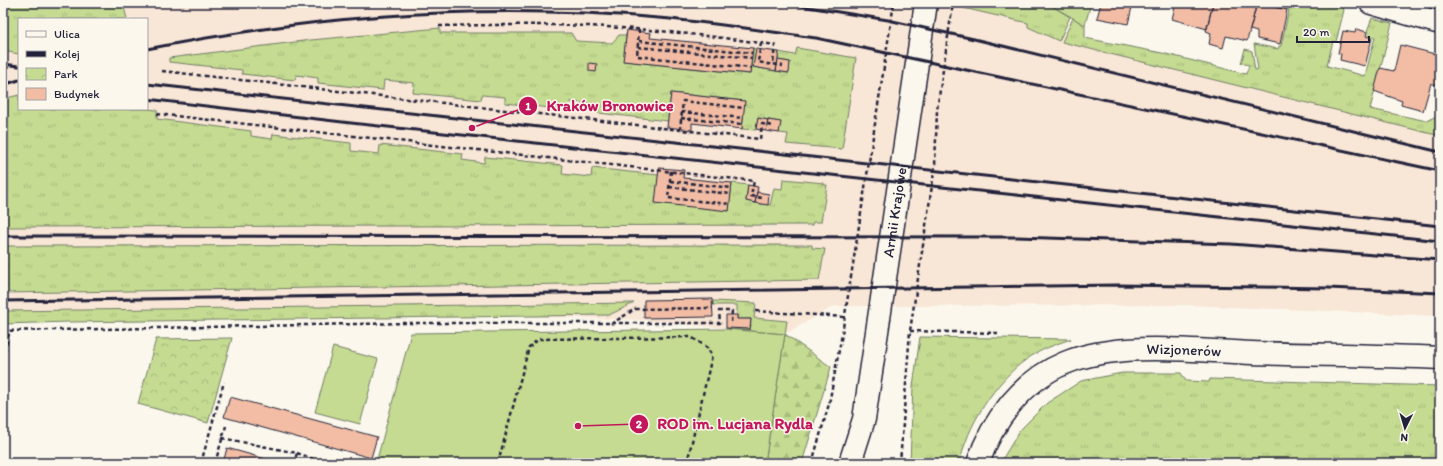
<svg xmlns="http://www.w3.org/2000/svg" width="1443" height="466" viewBox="0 0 1443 466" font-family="Itim,sans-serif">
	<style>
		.built { fill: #f8e6d6; fill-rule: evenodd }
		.grass { fill: url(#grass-tufts); stroke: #737e66 }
		.forest { fill: url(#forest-firs); stroke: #737e66 }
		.park { fill: url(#park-crowns); stroke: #737e66 }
		.garden { fill: #c4db91; stroke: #737e66 }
		.building { fill: #f2bda4; stroke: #22223b }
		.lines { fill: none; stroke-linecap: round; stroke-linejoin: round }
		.street-casing { stroke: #22223b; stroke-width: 25 }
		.secondary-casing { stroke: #22223b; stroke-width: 25 }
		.path { stroke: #22223b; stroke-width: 2.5; stroke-dasharray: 4 3; stroke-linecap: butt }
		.street { stroke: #fbf7ec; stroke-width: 22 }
		.secondary { stroke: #fbf7ec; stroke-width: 22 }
		.rail { stroke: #22223b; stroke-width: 3 }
		.labels { text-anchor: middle; stroke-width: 3; stroke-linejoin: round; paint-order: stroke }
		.street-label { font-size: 15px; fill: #22223b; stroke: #fbf7ec }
		.leader { fill: none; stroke: #c2185b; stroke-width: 1.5 }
		.callout-dot { fill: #c2185b; stroke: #fbf7ec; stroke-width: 1.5 }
		.mark-label { font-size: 12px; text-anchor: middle; font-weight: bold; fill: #fff }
		.callout-label { font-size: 16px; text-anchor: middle; font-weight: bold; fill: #c2185b; stroke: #fbf7ec; stroke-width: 3; stroke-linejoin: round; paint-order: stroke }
	</style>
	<defs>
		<pattern id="grass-tufts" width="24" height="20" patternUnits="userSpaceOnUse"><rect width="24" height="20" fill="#c4db91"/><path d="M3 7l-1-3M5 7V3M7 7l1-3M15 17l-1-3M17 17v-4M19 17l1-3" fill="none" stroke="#a8bc7e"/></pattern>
		<pattern id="forest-firs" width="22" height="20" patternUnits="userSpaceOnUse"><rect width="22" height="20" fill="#c4db91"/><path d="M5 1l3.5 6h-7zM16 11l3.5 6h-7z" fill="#a8bc7e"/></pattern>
		<pattern id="park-crowns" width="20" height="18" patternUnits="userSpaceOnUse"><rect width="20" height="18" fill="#c4db91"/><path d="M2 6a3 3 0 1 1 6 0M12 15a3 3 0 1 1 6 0" fill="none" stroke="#a8bc7e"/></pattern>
	</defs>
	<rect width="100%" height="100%" fill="#fbf7ec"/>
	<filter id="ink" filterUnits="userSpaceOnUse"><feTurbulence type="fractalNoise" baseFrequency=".025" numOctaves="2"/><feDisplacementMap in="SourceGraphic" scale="8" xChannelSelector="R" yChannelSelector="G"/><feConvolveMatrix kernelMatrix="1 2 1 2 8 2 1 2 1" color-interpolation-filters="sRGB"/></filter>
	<g filter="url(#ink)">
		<path class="built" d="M3,3h942l54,9 86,26 77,15 209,52 -1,4 57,12 13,-7v202l-252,-11 -354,1 -49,28 -142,-14 -162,-5 -478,8zM19,19h128v90h-128z"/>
		<path class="grass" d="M3,3h120l4,16h-108v35l-16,-3z
			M959,3h88l23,14 -11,24 -31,-14v-4l-69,-16z
			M1272,3h65l7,7 -8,32 -3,-1 -6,25 38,10 10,-39 -7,-2 1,-3 -2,-1 5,-13 20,5 -22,86 57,12 13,-7v22l-378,-94 11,-24 12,7v13l77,15 84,21 3,-9 -8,-2 4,-14 7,2 3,19 3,-1 -4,-25 24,5 1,-3h2l8,-36 -15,-3z
			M440,28v5h131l5,8 36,2 7,-8h7l-2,26 126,13 3,-26 3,1 -2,18 34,6 2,-11 -12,-2 1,-8 16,3 2,-7 59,10 -14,91 -56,-5 2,-10 -9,-1 1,-11 -22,-4 -2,12 -14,-1 2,-28 -73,-8 -3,28 -70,-8 1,-9 -29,-2 -1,8 -64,-7v-6l-23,-2 -1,5 -68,-7 1,-10 -30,-3 -1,10 -65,-7v-5l-22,-3 -1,5 -53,-6v-4l-73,-8v-4l142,-18z
			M19,95v14h128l10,1v9l94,12v5l21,3 1,-5 78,9v8l28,3 1,-9 83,9 -1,6 22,3 1,-6 78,8 -1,9 29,3 1,-9 66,7 71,36 3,-28 16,2 -2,16 24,4 4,-17 8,1 1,-10 41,4v2h3l-6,37h-8l-1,3 -809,2v-128z
			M812,245v3l13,1 -6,31 -816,13v-47z
			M713,301l43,2 -2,15 33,3 -2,13 -59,-5h24l1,-10h-14v-14h-24z
			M634,303l-25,12 -540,7 -66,2v-13z
			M920,337l151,2c-15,5 -31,11 -44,20 -31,21 -61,68 -67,104h-50l3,-77z
			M1122,373h59l5,8 23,1 1,-3 230,7v77h-440l20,-33 27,-27 34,-22z"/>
		<path class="forest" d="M785,334l46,33 -29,96h-37z"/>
		<path class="park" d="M232,338l-24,85 -70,-19 18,-65z"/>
		<path class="garden" d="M1047,3h44l-6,22z
			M726,329l59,5 -20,129h-389l35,-130z
			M333,347l45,12 -18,65 -45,-12z"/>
		<path class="building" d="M1101,3h32l-5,21 -31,-6z
			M1176,3h37l-6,26 -35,-10z
			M1213,3h44l-10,38 -21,-5 -3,12 -14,-4 2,-11 -5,-2z
			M1257,3l30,7 -7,34 -23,-5v-7l-7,-2z
			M1356,29l11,3 -1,4 6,2 -7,28 -25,-6 1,-6 -3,-1 5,-22 12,2z
			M627,30l24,3 -1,5 103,10 -3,26 -127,-13z
			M1400,45l39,10 -4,16 4,1 -3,13 -5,-2 -8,28 -22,-6 1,-4 -28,-10 6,-23 14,3z
			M756,49l23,3 -3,19 -23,-4z
			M778,60l12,2 -1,11 -13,-2z
			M589,63l8,1 -1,8 -7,-1z
			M671,93l74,8 -3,28 -50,-6v7l-25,-3z
			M758,118l10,2 -2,11 -10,-2z
			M768,120l13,2 -2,11 -13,-2z
			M659,168l25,2 -1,8 49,5 -3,28 -74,-8z
			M748,185l10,2 -3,16 -9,-2z
			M757,192l12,2 -1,11 -13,-2z
			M712,299l1,18 -69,1v-18z
			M726,315h11v4h14l-1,10 -24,-1z
			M230,397l147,40 -6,21 -147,-41z
			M227,448l53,15h-57z"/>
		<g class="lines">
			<defs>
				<g id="street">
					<path d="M1371,3l69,20"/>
					<path id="s1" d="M978,463c14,-42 45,-83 87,-100 54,-22 130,-12 187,-10 63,2 125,2 188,5"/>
				</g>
				<g id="secondary">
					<path id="s2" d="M850,463l14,-44 62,-416"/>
				</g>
			</defs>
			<use href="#street" class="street-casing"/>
			<use href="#secondary" class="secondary-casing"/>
			<path class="path" d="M953,7l8,-4
				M439,26c50,-1 100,-2 149,0 63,3 125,10 187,19l-2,19 10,2
				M639,29l-2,27 114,12
				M639,41l113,12
				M761,43l-3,19 15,3
				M638,47l114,11
				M162,71l598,68 2,-15 12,2
				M681,112l62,6
				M157,114l597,67 -3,15 11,2
				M681,118l61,6
				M680,130l3,-29 61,7
				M671,171l-3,27 62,6
				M670,181l62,7
				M669,187l62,7
				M756,311l89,6
				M611,324l24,-15 78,-1
				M3,331l405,-8h312l-1,-12h13l-1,11
				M910,331l89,2
				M3,358l7,-28
				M222,438l75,15 -3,10
				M297,453l27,10
				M201,463l23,-81
				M215,463l11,-37
				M498,463l31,-116 10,-8 152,-2 16,10 5,9 -25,107
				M812,463l17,-59 13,-70 52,-331
				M900,463l10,-132 25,-165 2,-56 16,-107"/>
			<use href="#street" class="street"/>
			<use href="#secondary" class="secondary"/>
			<path class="rail" d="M783,3l105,17 86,19 466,113
				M147,49c168,-34 341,-46 511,-31 53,4 105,13 158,20l624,133
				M3,64l16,2
				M147,84l1293,142
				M3,85l16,-5
				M147,99l204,24 1089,118
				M3,236l1014,1 214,7 209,16
				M3,301l1114,-16 211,3 112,5"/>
		</g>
	</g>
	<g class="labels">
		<g class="street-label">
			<text dy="5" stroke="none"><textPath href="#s2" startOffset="257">Armii Krajowej</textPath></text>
			<text dy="5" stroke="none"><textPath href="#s1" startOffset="257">Wizjonerów</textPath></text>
		</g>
	</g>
	<path class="leader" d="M472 128L528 106M578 426L639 424"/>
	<g class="callout-dot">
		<circle cx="472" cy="128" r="4"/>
		<circle cx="578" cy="426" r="4"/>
		<circle cx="528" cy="106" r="10"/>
		<circle cx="639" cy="424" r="10"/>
	</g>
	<g class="mark-label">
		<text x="528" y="110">1</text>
		<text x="639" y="428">2</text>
	</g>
	<g class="callout-label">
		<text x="610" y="111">Kraków Bronowice</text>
		<text x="735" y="429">ROD im. Lucjana Rydla</text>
	</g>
	<rect width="1443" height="466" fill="none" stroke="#fbf7ec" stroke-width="16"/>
	<rect x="8" y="8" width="1427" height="450" fill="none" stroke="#22223b" stroke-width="1.5" filter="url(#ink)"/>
	<rect x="18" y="18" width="130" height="92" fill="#fbf7ec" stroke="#a4a2a5"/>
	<rect x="26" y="31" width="20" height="6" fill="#fbf7ec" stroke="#a4a2a5"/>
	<text x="54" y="38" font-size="12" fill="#22223b">Ulica</text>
	<rect x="26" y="51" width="20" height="6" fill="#22223b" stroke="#a4a2a5"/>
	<text x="54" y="58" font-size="12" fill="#22223b">Kolej</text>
	<rect x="26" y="68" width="20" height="12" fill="url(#park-crowns)" stroke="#a4a2a5"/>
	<text x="54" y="78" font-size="12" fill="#22223b">Park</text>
	<rect x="26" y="88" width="20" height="12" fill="#f2bda4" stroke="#a4a2a5"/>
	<text x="54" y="98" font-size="12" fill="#22223b">Budynek</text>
	<g transform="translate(1405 428) rotate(185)" stroke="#fbf7ec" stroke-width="3" paint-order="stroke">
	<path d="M0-3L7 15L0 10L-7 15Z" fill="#22223b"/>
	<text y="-6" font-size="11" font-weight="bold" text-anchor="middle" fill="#22223b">N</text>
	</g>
	<path d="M1297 36v6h72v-6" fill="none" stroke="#22223b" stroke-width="2"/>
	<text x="1303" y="36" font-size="12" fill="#22223b" stroke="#fbf7ec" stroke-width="3" paint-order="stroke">20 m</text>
</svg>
